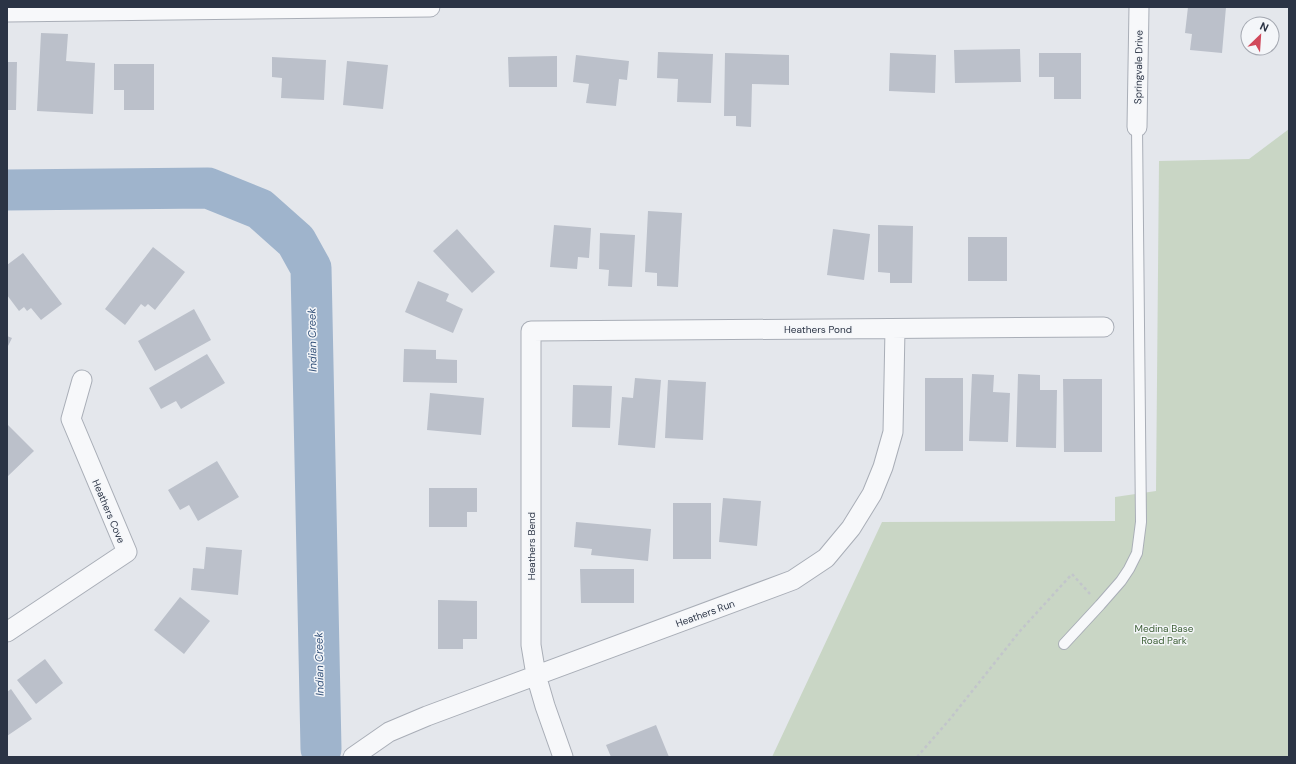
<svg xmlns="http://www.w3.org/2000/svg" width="1296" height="764" viewBox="0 0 1296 764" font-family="'DM Sans',sans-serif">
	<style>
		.green { fill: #c9d6c5 }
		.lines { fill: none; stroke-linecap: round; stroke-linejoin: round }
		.river { stroke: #9fb4cc; stroke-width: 41 }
		.building { fill: #bbc0ca }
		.service-casing { stroke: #a9aeb7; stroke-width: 12 }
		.minor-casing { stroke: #a9aeb7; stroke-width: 21 }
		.path { stroke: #c2c5cb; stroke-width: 2.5; stroke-dasharray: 3 3; stroke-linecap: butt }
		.service { stroke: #f7f8fa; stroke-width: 10 }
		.minor { stroke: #f7f8fa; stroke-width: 19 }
		.labels { text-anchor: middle; stroke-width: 3; stroke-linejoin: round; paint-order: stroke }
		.street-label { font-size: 10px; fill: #2b3445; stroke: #f4f6f9 }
		.park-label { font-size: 10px; fill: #3f6138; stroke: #f4f6f9 }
		.water-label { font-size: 11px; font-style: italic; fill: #34527a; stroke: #f4f6f9 }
	</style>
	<rect width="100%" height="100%" fill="#e4e7ec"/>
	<path class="green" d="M1289,129v628h-517l110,-235 233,-1v-24l41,-6 3,-330 90,-2z"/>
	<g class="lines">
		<path class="river" d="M7,190l201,-2 52,21 36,32 15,27 10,481"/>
	</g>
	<path class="building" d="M1188,7h38l-4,46 -32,-3 2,-16 -7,-1z
		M41,33l27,1 -2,27 29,2 -2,51 -56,-3z
		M1020,49l1,33 -66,1 -1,-33z
		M658,52l55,2 -2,49 -34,-1 1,-23 -21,-1z
		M725,53l64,2v30l-37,-1 -1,43 -15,-1v-10h-12z
		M890,53l46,2 -1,38 -46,-2z
		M1039,53h42v46h-27v-22h-15z
		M576,55l53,6 -2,19 -8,-1 -3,27 -30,-3 3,-19 -16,-2z
		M557,56v31h-48l-1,-30z
		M272,57l54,3 -2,40 -43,-2 1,-20 -10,-1z
		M347,61l41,4 -5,44 -40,-4z
		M7,62h10l-1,48h-9z
		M114,64h40v46h-30v-20h-10z
		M648,211l34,2 -4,74 -21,-1v-13l-12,-1z
		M554,225l37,3 -2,30 -11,-1 -1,12 -27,-2z
		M878,225l35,1 -1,57h-22v-10l-12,-1z
		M457,229l38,43 -23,21 -39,-42z
		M833,229l37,5 -6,46 -37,-5z
		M600,233l35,2 -3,52 -24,-1 1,-16 -10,-1z
		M968,237h39v44h-39z
		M153,247l32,25 -30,38 -7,-6 -3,3 -4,-3 -16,21 -20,-16z
		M23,253l39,51 -21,16 -10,-12 -4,3 -3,-4 -5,4 -12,-16v-30z
		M418,281l31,13 -3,7 17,8 -10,24 -48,-21z
		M194,309l17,31 -56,31 -17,-30z
		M7,336l5,2 -5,10z
		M404,349l32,1v9l21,1v23l-54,-1z
		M207,354l18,29 -44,26 -5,-8 -15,8 -12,-21z
		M972,374l22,1 -1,17 17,1 -2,49 -39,-1z
		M1018,374l22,1v15h17l-1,58 -40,-1z
		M635,378l26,2 -6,68 -37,-3 4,-48 11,1z
		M925,378h38v73h-38z
		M1063,379h39v73h-38z
		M668,380l38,2 -3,58 -38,-2z
		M573,385l39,1 -2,42 -38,-1z
		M430,393l54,5 -3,37 -54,-5z
		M7,424l27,27 -27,26z
		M217,461l22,36 -41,24 -9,-16 -9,5 -12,-20z
		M429,488h48v24h-10v15h-38z
		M723,498l38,3 -4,45 -38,-4z
		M673,503h38v56h-38z
		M576,522l75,7 -3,32 -57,-6 1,-6 -18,-2z
		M206,547l36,3 -4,45 -47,-5 2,-22 11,1z
		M580,569h54v34h-53z
		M180,597l30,24 -26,33 -30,-24z
		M438,600l39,1v38h-14v10h-25z
		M45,659l18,24 -27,21 -19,-24z
		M11,689l21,30 -25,17v-44z
		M656,725l13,32h-58l-5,-12z"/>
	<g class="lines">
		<defs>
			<path id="service" d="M1064,644l36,-39 21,-24 8,-12 8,-16 4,-31 -4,-395"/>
			<path id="minor" d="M7,12l423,-5
				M1137,127l2,-120
				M7,632l120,-80 -56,-133 11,-39
				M353,757l36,-25 38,-16 366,-136 33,-22 25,-30 21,-34 11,-27 10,-35 2,-103
				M563,757l-18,-51 -9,-31 -5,-30v-314l573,-4"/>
		</defs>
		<use href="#service" class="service-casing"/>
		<use href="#minor" class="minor-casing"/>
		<path class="path" d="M917,757l33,-38 70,-88 52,-57 18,20"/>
		<use href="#service" class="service"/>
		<use href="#minor" class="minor"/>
	</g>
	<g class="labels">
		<g class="street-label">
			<text transform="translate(1138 67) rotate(-89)" y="4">Springvale Drive</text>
			<text x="818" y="333">Heathers Pond</text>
			<text transform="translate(109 511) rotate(67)" y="4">Heathers Cove</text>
			<text transform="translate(531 546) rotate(-90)" y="4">Heathers Bend</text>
			<text transform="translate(705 613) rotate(-20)" y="4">Heathers Run</text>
		</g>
		<g class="park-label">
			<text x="1164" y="632">Medina Base<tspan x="1164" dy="12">Road Park</tspan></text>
		</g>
		<g class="water-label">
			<text transform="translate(312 340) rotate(-91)" y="4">Indian Creek</text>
			<text transform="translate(319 664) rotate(-91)" y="4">Indian Creek</text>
		</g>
	</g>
	<rect width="1296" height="764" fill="none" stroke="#2b3445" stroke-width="16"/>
	<g transform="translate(1260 36) rotate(25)"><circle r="19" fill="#f4f6f9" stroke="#a4a8b1"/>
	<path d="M0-3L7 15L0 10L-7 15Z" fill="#d1495b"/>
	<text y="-6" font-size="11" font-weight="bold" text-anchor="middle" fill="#2b3445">N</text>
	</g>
</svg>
